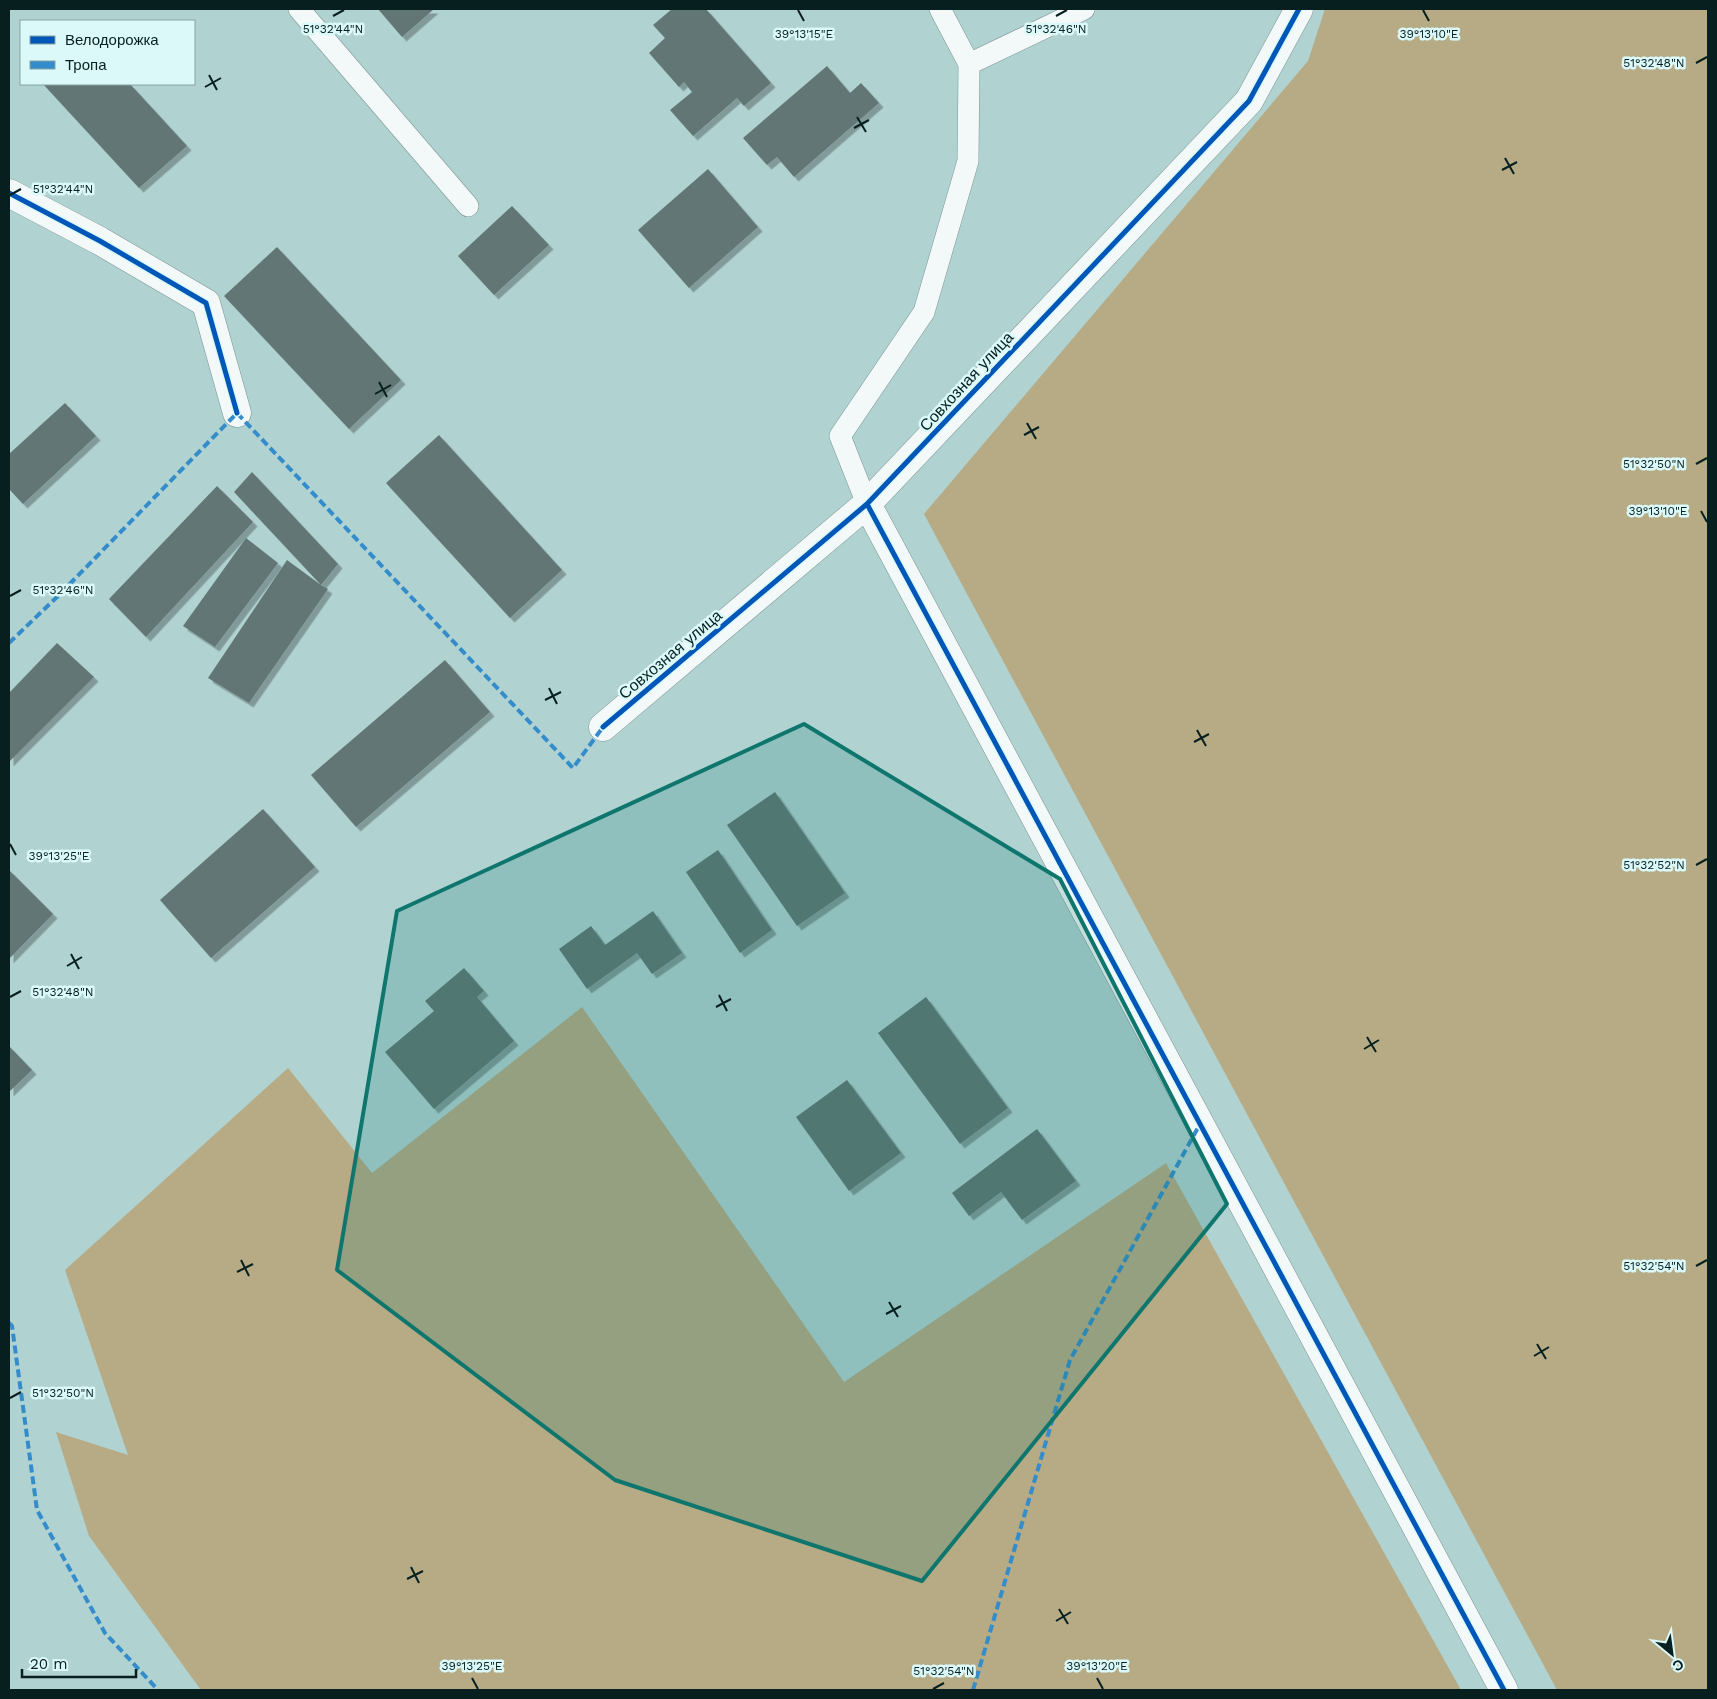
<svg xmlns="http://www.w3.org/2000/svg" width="1717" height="1699" viewBox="0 0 1717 1699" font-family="'Work Sans',sans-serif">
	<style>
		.forest { fill: #b6ab85 }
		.building { fill: #627775; filter: url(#shadow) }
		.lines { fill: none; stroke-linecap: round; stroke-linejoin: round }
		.lane-casing { stroke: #7b9594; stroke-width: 22 }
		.street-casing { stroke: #7b9594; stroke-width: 29 }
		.lane { stroke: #f3f8f8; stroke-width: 21 }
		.street { stroke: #f3f8f8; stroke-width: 28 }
		.quiet { stroke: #348dca; stroke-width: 4; stroke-dasharray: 8 4; stroke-linecap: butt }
		.cycleway-casing { stroke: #dcf9f9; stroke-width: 8 }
		.cycleway { stroke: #0057b8; stroke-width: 5 }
		.marked { fill: #0f766e; fill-opacity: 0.2; stroke: #0f766e; stroke-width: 4; stroke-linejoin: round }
		.ticks { fill: none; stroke: #071f1f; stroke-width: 2 }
		.labels { text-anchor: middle; stroke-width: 5; stroke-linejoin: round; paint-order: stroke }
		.street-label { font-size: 16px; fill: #071f1f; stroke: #dcf9f9 }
		.ticks-label { font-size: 12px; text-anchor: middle; fill: #071f1f; stroke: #dcf9f9; stroke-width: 5; stroke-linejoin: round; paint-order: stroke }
	</style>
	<defs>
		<filter id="shadow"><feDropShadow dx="4.5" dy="4.5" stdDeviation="0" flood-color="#0004"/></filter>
	</defs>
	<rect width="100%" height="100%" fill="#b0d2d1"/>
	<path class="forest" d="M1325,9h383v1681h-151l-633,-1176 384,-453z
		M582,1007l262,375 322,-219 295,527h-1260l-112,-154 -33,-104 72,23 -63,-185 223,-202 84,105z"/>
	<path class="building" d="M378,9h56l-32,28z
		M672,9h34l65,74 -27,23 -7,-8 -44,38 -23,-26 22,-18 -8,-10 -5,5 -30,-34 16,-15 -12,-13z
		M827,66l23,27 11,-10 18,20 -85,74 -17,-20 -10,8 -24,-27z
		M43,84h87l57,62 -48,42z
		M708,169l50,58 -69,61 -51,-58z
		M512,206l37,39 -55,50 -36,-39z
		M277,247l124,133 -52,49 -125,-133z
		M65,403l31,33 -73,68 -14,-15v-35z
		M439,435l123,135 -52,48 -124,-135z
		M252,472l86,92 -17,21 7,4 -79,114 -41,-25 79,-118 34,25 -87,-93z
		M217,486l36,36 -107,115 -37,-38z
		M246,538l32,25 -63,84 -32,-21z
		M57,643l37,34 -85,85v-69z
		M445,660l45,52 -134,115 -45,-52z
		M775,792l70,101 -48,33 -70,-101z
		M263,809l52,58 -104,91 -51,-58z
		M718,850l54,80 -32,23 -54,-81z
		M9,870l44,44 -44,45z
		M653,911l29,42 -30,21 -15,-21 -50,36 -28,-40 32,-23 14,19z
		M464,968l20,23 -7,6 37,44 -80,68 -49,-57 49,-41 -9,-10z
		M926,997l82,111 -48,36 -82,-111z
		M9,1046l23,24 -23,22z
		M847,1080l54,73 -52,38 -53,-74z
		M1037,1129l39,52 -54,39 -21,-28 -32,24 -17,-23z"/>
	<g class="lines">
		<defs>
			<path id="lane" d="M299,9l169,197
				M969,64l115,-55
				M867,504l-27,-68 84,-124 44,-151 1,-97 -29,-55"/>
			<path id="street" d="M9,193l91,48 106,62 31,110
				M867,504l637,1186
				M603,727l264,-223 382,-403 50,-92"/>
		</defs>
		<use href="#lane" class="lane-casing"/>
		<use href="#street" class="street-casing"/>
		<use href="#lane" class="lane"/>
		<use href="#street" class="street"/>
		<path class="quiet" d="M9,643l48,-46 180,-184 336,355 30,-41
			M9,1323l3,3 25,184 68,123 53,57
			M973,1690l97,-330 130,-236"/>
		<defs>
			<path id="cycleway" d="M9,193l91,48 106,62 31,110
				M867,504l637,1186
				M603,727l264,-223 382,-403 50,-92"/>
		</defs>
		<use href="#cycleway" class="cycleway-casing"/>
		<use href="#cycleway" class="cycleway"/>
	</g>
	<path class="marked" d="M804,724l256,155 167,325 -305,377 -307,-101 -278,-210 60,-359z"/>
	<path class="ticks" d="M798,10l6,11M1423,10l6,11M333,16l11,-6M1056,16l11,-6M1696,63l11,-6M209,75l8,15M205,87l16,-9M857,117l9,15M854,128l15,-8M1505,158l9,16M1502,170l15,-8M10,195l11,-6M379,382l8,15M375,394l16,-9M1027,423l9,16M1024,435l15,-8M1696,464l11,-6M1701,511l6,11M10,596l11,-6M549,688l8,16M545,700l16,-8M1197,730l9,16M1194,742l15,-8M10,844l6,11M1696,865l11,-6M71,954l8,15M67,966l15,-9M719,995l8,16M10,997l11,-6M716,1007l15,-8M1367,1037l9,15M1364,1049l15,-9M241,1260l8,16M1696,1266l11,-6M237,1272l16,-8M889,1302l9,15M886,1314l15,-8M1537,1344l9,15M1534,1356l15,-9M10,1398l11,-6M411,1567l8,16M407,1579l16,-8M1059,1609l9,15M1056,1621l15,-9M472,1678l6,11M1097,1678l6,11M933,1689l11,-6"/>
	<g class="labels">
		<g class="street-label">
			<text transform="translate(966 381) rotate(-47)" y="6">Совхозная улица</text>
			<text transform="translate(670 654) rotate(-40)" y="6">Совхозная улица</text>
		</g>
	</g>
	<g class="ticks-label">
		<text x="333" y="33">51°32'44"N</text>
		<text x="1056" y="33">51°32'46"N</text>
		<text x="804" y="38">39°13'15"E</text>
		<text x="1429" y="38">39°13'10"E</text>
		<text x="1654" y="67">51°32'48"N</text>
		<text x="63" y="193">51°32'44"N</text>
		<text x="1654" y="468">51°32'50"N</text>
		<text x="1658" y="515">39°13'10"E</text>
		<text x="63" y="594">51°32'46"N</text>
		<text x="59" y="860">39°13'25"E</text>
		<text x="1654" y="869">51°32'52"N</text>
		<text x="63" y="996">51°32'48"N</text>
		<text x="1654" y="1270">51°32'54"N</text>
		<text x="63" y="1397">51°32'50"N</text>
		<text x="472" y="1670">39°13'25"E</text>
		<text x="1097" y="1670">39°13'20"E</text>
		<text x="944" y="1675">51°32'54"N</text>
	</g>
	<rect width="1717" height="1699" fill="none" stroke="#071f1f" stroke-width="20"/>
	<rect x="20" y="20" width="175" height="65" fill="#dcf9f9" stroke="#87a2a2"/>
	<rect x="30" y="36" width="25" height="8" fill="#0057b8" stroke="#87a2a2"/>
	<text x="65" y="45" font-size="15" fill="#071f1f">Велодорожка</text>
	<rect x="30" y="61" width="25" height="8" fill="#348dca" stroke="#87a2a2"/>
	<text x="65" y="70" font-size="15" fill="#071f1f">Тропа</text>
	<g transform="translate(1672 1654) rotate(151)" stroke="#dcf9f9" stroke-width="4" paint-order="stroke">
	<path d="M0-4L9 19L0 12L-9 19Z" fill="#071f1f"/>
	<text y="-8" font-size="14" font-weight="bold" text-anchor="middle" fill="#071f1f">С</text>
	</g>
	<path d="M22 1669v8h114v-8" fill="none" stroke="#071f1f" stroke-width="2.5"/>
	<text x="30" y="1669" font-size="15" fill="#071f1f" stroke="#dcf9f9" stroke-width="4" paint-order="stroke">20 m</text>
</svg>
